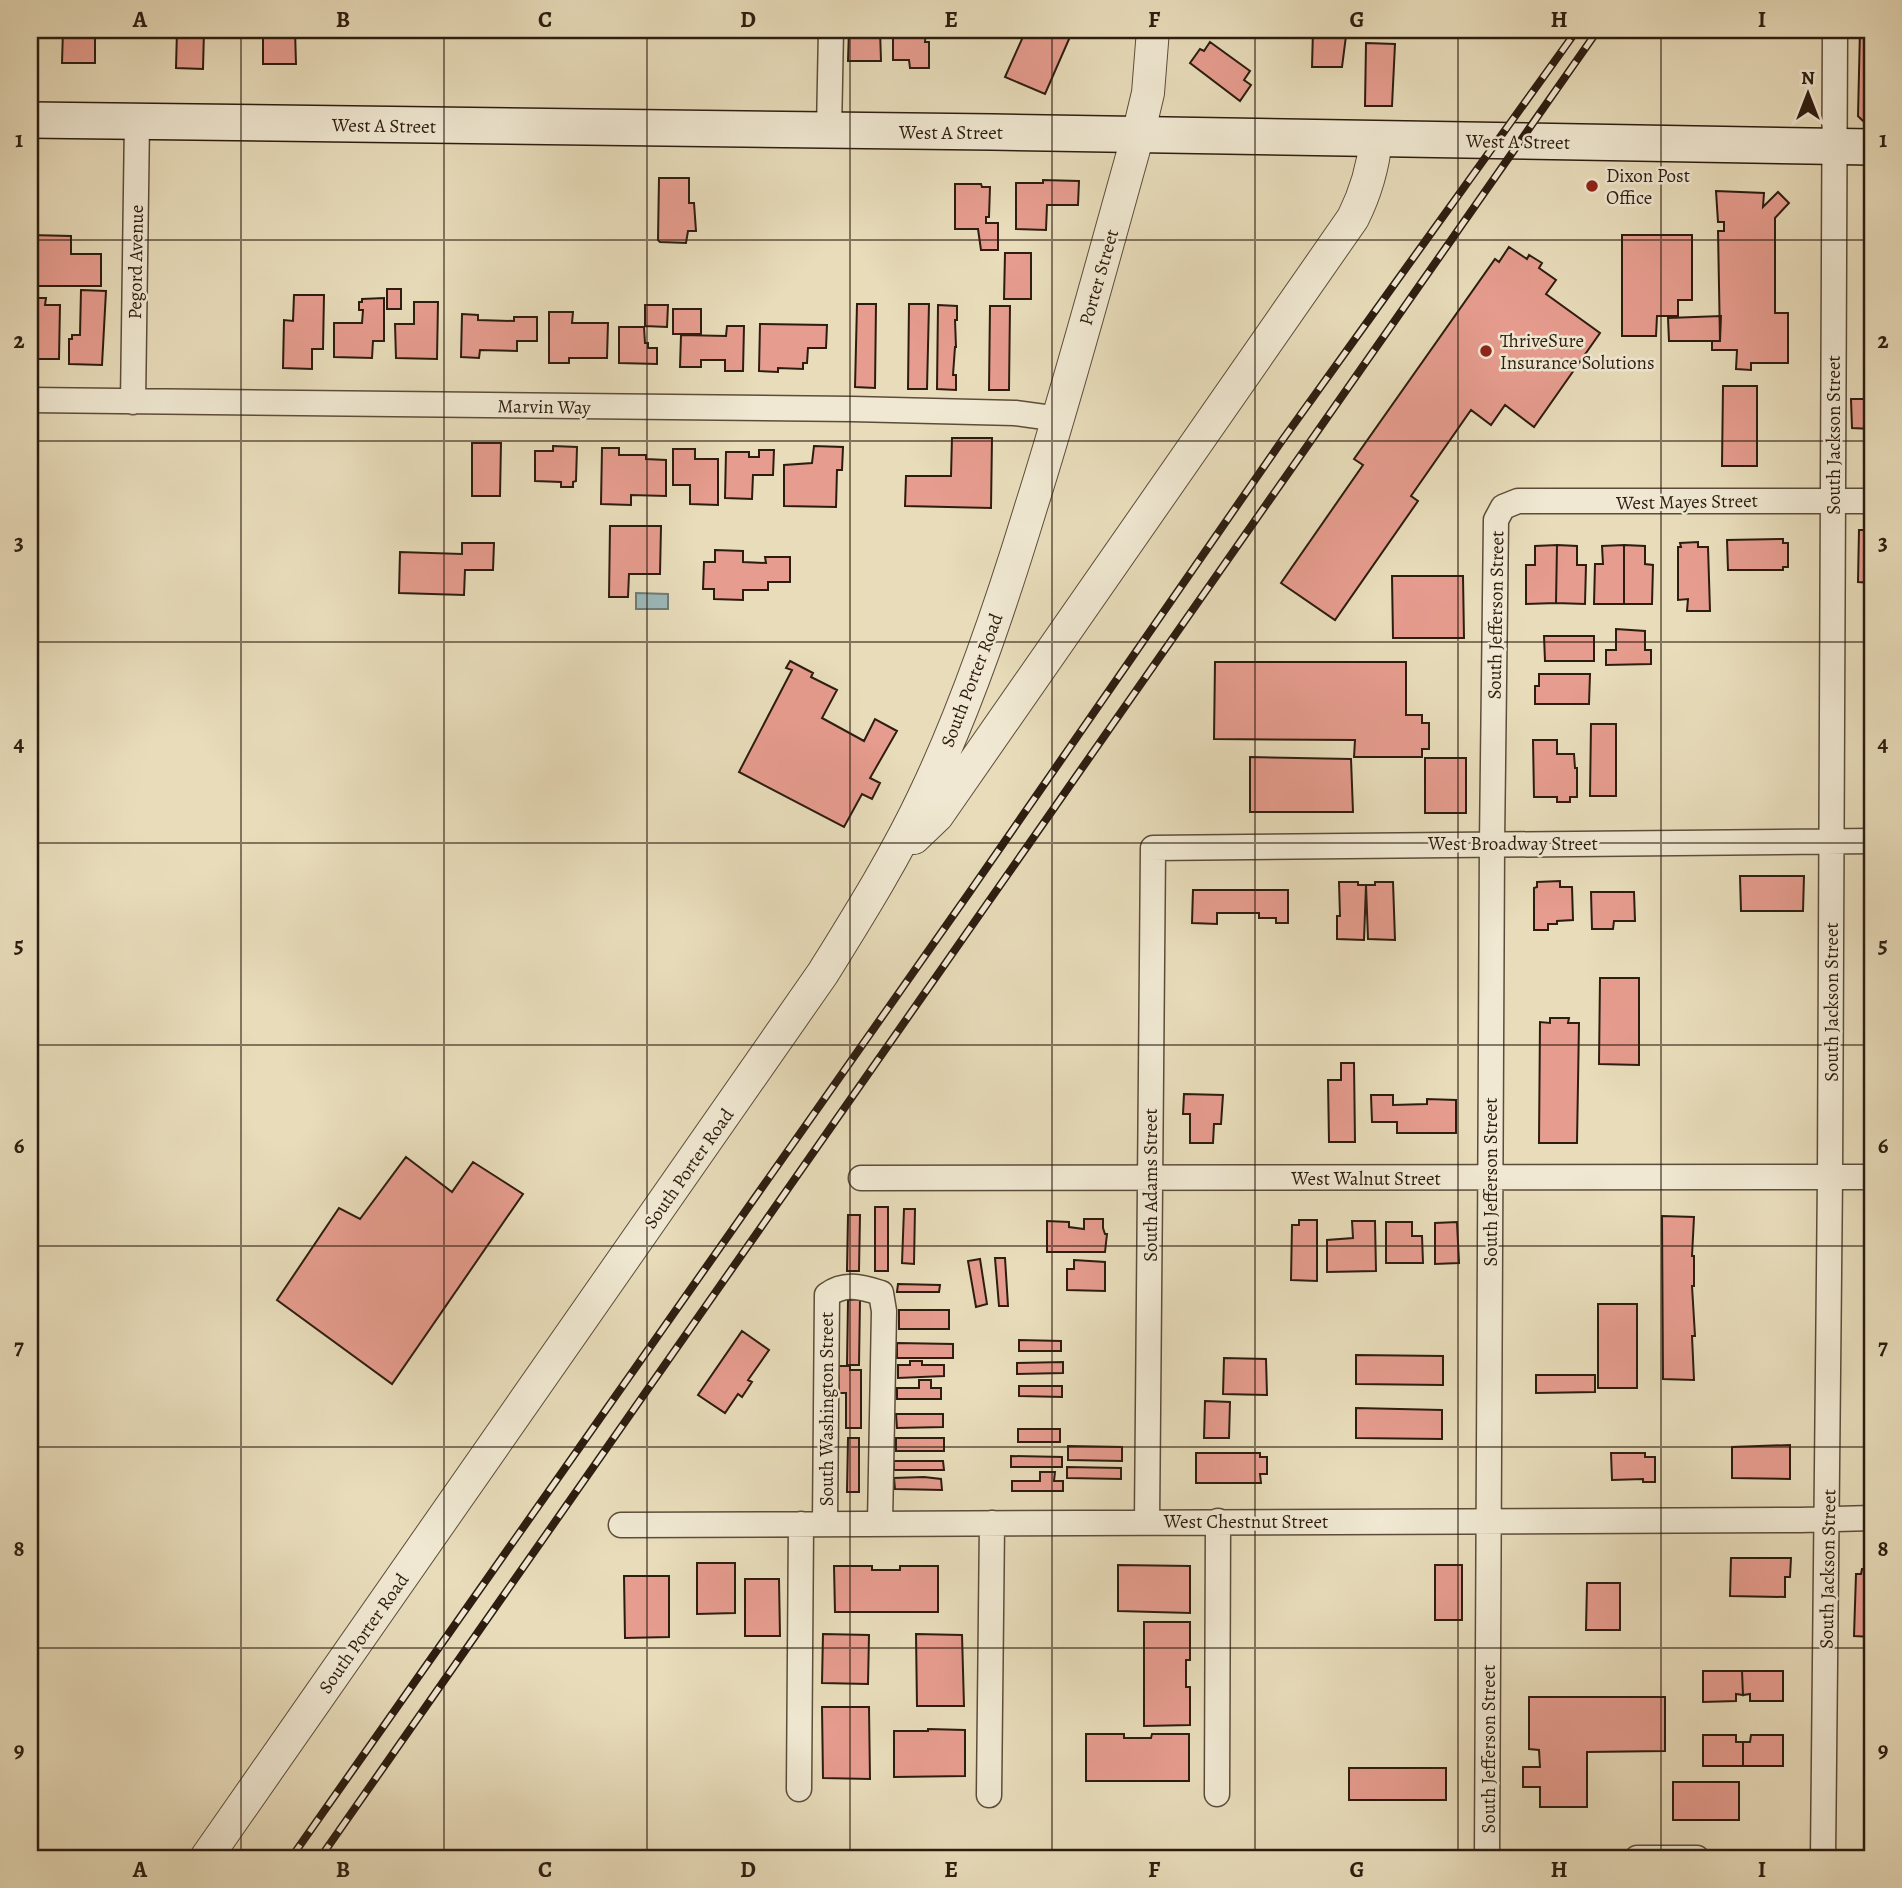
<svg xmlns="http://www.w3.org/2000/svg" width="1902" height="1888" viewBox="0 0 1902 1888" font-family="Alegreya,serif">
	<style>
		.water { fill: #9bb9ba; stroke: #6f7b76; stroke-width: 2 }
		.building { fill: #e69c8e; stroke: #2d1d10; stroke-width: 2 }
		.lines { fill: none; stroke-linecap: round; stroke-linejoin: round }
		.minor-casing { stroke: #5c4d3a; stroke-width: 27 }
		.tertiary-casing { stroke: #5c4d3a; stroke-width: 34 }
		.secondary-casing { stroke: #2d1d10; stroke-width: 38 }
		.minor { stroke: #f0e8d2; stroke-width: 24 }
		.tertiary { stroke: #f0e8d2; stroke-width: 32 }
		.secondary { stroke: #f0e8d2; stroke-width: 35 }
		.rail-casing { stroke: #2d1d10; stroke-width: 8 }
		.rail { stroke: #f0e8d2; stroke-width: 5; stroke-dasharray: 16; stroke-linecap: butt }
		.grid { fill: none; stroke: #2d1d10; stroke-width: 2; stroke-opacity: 0.55 }
		.poi-dot { fill: #8f2418; stroke: #f0e8d2; stroke-width: 2.5 }
		.labels { text-anchor: middle; stroke-width: 5; stroke-linejoin: round; paint-order: stroke }
		.street-label { font-size: 19px; fill: #2d1d10; stroke: #f0e8d2 }
		.poi-label { font-size: 19px; fill: #2d1d10; stroke: #f0e8d2; text-anchor: start }
		.neatline { fill: none; stroke: #2d1d10; stroke-width: 2.5 }
		.grid-label { font-size: 23px; text-anchor: middle; font-weight: bold; fill: #2d1d10 }
	</style>
	<rect width="100%" height="100%" fill="#e8dcba"/>
	<filter id="stains"><feTurbulence type="fractalNoise" baseFrequency=".00286" numOctaves="4"/><feColorMatrix values="0 0 0 0 .2 0 0 0 0 .09 0 0 0 0 .02 0 0 0 .5 -.17"/></filter>
	<radialGradient id="worn" r=".72"><stop offset=".6" stop-color="#630" stop-opacity="0"/><stop offset="1" stop-color="#630" stop-opacity=".3"/></radialGradient>
	<path class="water" d="M636,593l32,1v15h-32z"/>
	<path class="building" d="M30,30h5v32h-5z
		M63,30h32v33h-33z
		M177,30h27l-1,39 -27,-1z
		M263,30h32l1,34h-33z
		M849,30h31l1,31h-33z
		M893,30h33l-1,12h4v26h-19l-1,-8h-16z
		M1026,30h47l-28,64 -40,-17z
		M1313,30h30v6h3l-4,31h-30z
		M1860,30h12v91h-9l-5,-5z
		M1210,42l40,29 -6,9 7,5 -11,16 -50,-38 10,-14 4,2z
		M1366,43l29,1 -3,62h-27z
		M659,178h30v25h5l2,28h-8l-2,12 -26,-1 -2,-2z
		M1043,180l36,1 -1,24h-31l-1,25 -30,-1v-46h27z
		M955,184h26l1,3h8l-1,30h-3v6h12v27h-17l-3,-21h-23z
		M1716,191l48,2 -1,14 15,-15 11,11 -14,15v95h13v50h-37v7l-15,-1 1,-19h-25v-9h8l-2,-110h6v-9h-6z
		M30,235l41,1v18h30v32h-71z
		M1622,235h70v65h-14v16h-21l-1,20h-34z
		M1509,247l18,12 2,-4 13,8 -3,5 17,12 -10,14 54,39 -66,94 -29,-22 -14,20 -20,-15 -60,86 7,5 -83,119 -54,-37 82,-118 -9,-6 141,-200 4,3z
		M1005,253h26v46h-27z
		M387,289h14v20h-14z
		M81,290l25,1 -4,74 -33,-1v-25h3v-4h8z
		M294,295h30l-1,54h-11v20l-29,-1 1,-48 9,1z
		M36,298h10l-1,7h15l-1,54h-29v-31h5z
		M384,298v43h-11l-1,17 -38,-1v-34h28l1,-13h-4v-8h3v-3z
		M414,302h24l-1,57 -41,-1 -1,-34h19z
		M857,304h19l-1,84 -20,-1z
		M909,304h20l-2,85h-19z
		M645,305h23l-1,22 -22,-1z
		M938,305l19,1v14h-2l1,27h-1l-2,28h3v15l-19,-1z
		M990,306h20l-1,84h-20z
		M673,309h28v25h-28z
		M549,312h24l-1,11h36l-1,35h-38v5h-20z
		M462,314l16,1v5l36,1v-4h23v24h-20v10l-37,-1 -1,8 -18,-1z
		M1721,316l-1,25h-51l-1,-23z
		M760,324l67,1 -1,23h-18l-1,15h-4v6l-25,-1v4l-19,-1z
		M727,326h17l-1,45h-18v-11h-24v7h-21l1,-32 45,1z
		M619,327h25l1,16h3v5h9v16l-38,-1z
		M1723,386h34v80h-35z
		M1851,399h21v30l-20,-1z
		M952,438h40l-1,70 -86,-2 1,-30h45z
		M472,443h29l-1,53h-28z
		M553,446l24,1 -1,34 -3,1v5h-12v-5l-26,-1v-30h18z
		M814,446l29,1 -1,23h-5l-1,37 -52,-1v-41l28,-2z
		M602,448h17v7h27v4l20,1v36l-35,-1v10l-30,-1z
		M673,449h22v10h23v46l-28,-1v-19h-17z
		M759,450h15l-1,25h-20l-1,24 -27,-1 1,-46h23v5h10z
		M610,526h51l-1,48h-31l-1,23h-19z
		M1859,530h13v53l-14,-1z
		M1783,539v4h5v24h-5v3h-55l-1,-30z
		M1698,542v5h10l2,64h-23l1,-12 -10,1v-53h3l-1,-4z
		M462,543h32l-1,27h-28l-1,25 -65,-2 1,-41 62,2z
		M1557,545l20,1v19h9l-1,39 -29,-1z
		M1557,545l-1,58 -30,1v-39h9v-19z
		M1624,545v59h-30l1,-40h8l-1,-18z
		M1624,545l21,1v18l8,1 -1,39h-28z
		M715,550l28,1v11l23,1 -1,-6h25v25h-22v8h-25v10l-29,-1v-10h-11l1,-27h11z
		M1392,576h71l1,62h-71z
		M1616,629l29,2v19h6v14l-45,1v-15h10z
		M1544,636h50v25h-49z
		M790,661l23,12 -2,4 26,13 -15,28 42,23 11,-22 22,12 -27,47 10,5 -8,16 -10,-5 -18,33 -105,-55 53,-102 -6,-2z
		M1215,662h191v53h16v8h7v26h-7v8h-68l1,-17 -141,-1z
		M1539,674h51l-1,30h-54v-18h4z
		M1591,724h25v72h-26z
		M1533,740h24v14h17l1,14h2v29h-7v5h-13v-5h-23z
		M1868,756h4v33h-5z
		M1250,757l101,2 2,53h-103z
		M1425,758h41v55h-41z
		M1740,876h64l-1,35h-62z
		M1560,881v6h12l1,33 -16,1v3h-9v6h-14v-42l3,-1v-5z
		M1339,882h19v3h8l-2,55 -27,-1v-23h3z
		M1375,882h18l2,58 -27,-1 -2,-54h9z
		M1193,890h95v33h-12v-5h-17v-5h-42v11l-25,-1z
		M1591,892h43l1,29h-21l-1,8h-21z
		M1600,978h39v87l-40,-1z
		M1550,1018h19l-1,5h11l-2,120h-38l1,-121 10,1z
		M1341,1063h13l1,79h-26l-1,-62h13z
		M1184,1094l39,1 -2,29h-7l-1,19h-23v-29h-7z
		M1371,1095h22v10l34,-1v-5l29,1v33h-59v-11h-25z
		M406,1157l46,35 21,-30 50,32 -131,190 -115,-84 62,-92 21,11z
		M875,1207h13v64h-13z
		M904,1209h11l-1,55 -12,-1z
		M848,1215h12l-1,56h-12z
		M1662,1216l32,1 -2,39h2v30h-2l3,50h-3l2,44 -31,-1z
		M1084,1219h19v9l2,6h2l-2,18h-58v-31l22,1v5l15,2z
		M1299,1220h18v61l-26,-1 1,-55h7z
		M1352,1221h23l1,50 -49,1v-32l26,-2z
		M1386,1222h26v14h10l1,27h-37z
		M1457,1222l2,41 -24,1v-41z
		M995,1258h10l3,48h-9z
		M980,1259l7,45 -11,3 -8,-46z
		M1074,1260l31,2v29l-38,-1v-21h7z
		M898,1284l42,1 -1,7h-42z
		M860,1299l-1,66h-12l1,-65z
		M1598,1304h39v84h-39z
		M899,1310h50v19h-50z
		M742,1331l27,19 -21,30 4,2 -10,15 -4,-3 -13,19 -27,-18z
		M1019,1340l42,1v10h-42z
		M897,1343l56,1v14h-56z
		M1356,1355l87,1v29l-87,-1z
		M1865,1356h7v30h-7z
		M1224,1358l42,1 1,36 -44,-1z
		M910,1361h12v4h22v11l-46,2v-13h12z
		M1063,1362v11l-46,1v-11z
		M838,1366h12v4h11v58h-15v-35h-7z
		M1536,1375h59v17l-59,1z
		M919,1380h12v8h10v11h-44v-11h22z
		M1019,1386h43v11l-43,-1z
		M1205,1401l25,1 -1,36h-25z
		M1356,1408l86,2v29l-86,-1z
		M896,1414h47v13l-46,1z
		M1018,1429h42v13h-42z
		M848,1438h11v54h-12z
		M896,1438h48v13h-48z
		M1790,1445v34l-58,-1v-31z
		M1068,1446l54,1v14l-54,-1z
		M1196,1453h64v4h7v17h-7l1,9h-65z
		M1611,1453h34v4h10v25h-12v-3l-31,1z
		M1011,1456l51,1v10h-51z
		M894,1461h49l1,9h-50z
		M1067,1467l54,1v11l-54,-1z
		M1040,1472h15l-1,9h9v10h-51v-10h28z
		M924,1477l17,2 1,11 -47,-1 -1,-11z
		M1731,1558h60l-1,19h-5v20l-55,-1z
		M1871,1562l1,75 -18,-1 2,-62h5l1,-5h8z
		M697,1563h38v50l-38,1z
		M1118,1565l72,1v47l-72,-2z
		M1435,1565h27v55h-27z
		M834,1566h38v4h28v-4h38v46h-103z
		M624,1576h45v61l-44,1z
		M745,1579h34l1,57h-35z
		M1587,1583h33v47h-34z
		M1144,1622h46v38h-4v27h4v38l-46,1z
		M823,1634l46,1 -1,49 -46,-1z
		M916,1634l46,1 2,71h-47z
		M1703,1671h39l1,24 -7,-1v7l-33,1z
		M1742,1671h41v30h-33v-7l-7,1z
		M1529,1697h136v54l-78,1v55h-47v-20h-17v-20h17l-1,-17 -10,-1z
		M822,1707h47l1,72 -47,-1z
		M928,1729l37,1v46l-71,1v-46h34z
		M1086,1734h38v4h27l1,-4h37v47h-103z
		M1703,1735h33v7h7v24h-40z
		M1751,1735h32v31h-40v-24h7z
		M1349,1768h97v32h-97z
		M1872,1771v50h-4v-24h-4v-6h4v-9h4z
		M1673,1782h66v38h-66z"/>
	<g class="lines">
		<defs>
			<path id="minor" d="M829,131l2,-101
				M30,400l822,9 163,4 44,6
				M133,402l4,-281
				M861,1178l1011,-1
				M1147,1522l6,-674 719,-7
				M825,1524l2,-229c18,-13 34,-8 54,-2l3,18 -4,212
				M621,1525l1179,-5 72,-2
				M799,1789l2,-265
				M1217,1794l1,-273
				M989,1795l3,-272
				M1487,1858l5,-1015 4,-323 7,-13 15,-6h354
				M1637,1858h60
				M1823,1858l7,-681 5,-1147"/>
			<path id="tertiary" d="M914,838l23,-22 416,-598c13,-26 20,-50 23,-79
				M206,1858l617,-885c36,-58 73,-117 102,-179 43,-90 77,-192 106,-287 39,-123 72,-248 107,-372l10,-42 5,-63"/>
			<path id="secondary" d="M30,120l962,12 880,15"/>
		</defs>
		<use href="#minor" class="minor-casing"/>
		<use href="#tertiary" class="tertiary-casing"/>
		<use href="#secondary" class="secondary-casing"/>
		<use href="#minor" class="minor"/>
		<use href="#tertiary" class="tertiary"/>
		<use href="#secondary" class="secondary"/>
		<defs>
			<path id="rail" d="M291,1858l678,-965 312,-451 296,-412
				M320,1858l1278,-1828"/>
		</defs>
		<use href="#rail" class="rail-casing"/>
		<use href="#rail" class="rail"/>
	</g>
	<path class="grid" d="M241,30v1828M444,30v1828M647,30v1828M850,30v1828M1052,30v1828M1255,30v1828M1458,30v1828M1661,30v1828M30,240h1842M30,441h1842M30,642h1842M30,843h1842M30,1045h1842M30,1246h1842M30,1447h1842M30,1648h1842"/>
	<g class="poi-dot">
		<circle cx="1592" cy="186" r="7"/>
		<circle cx="1486" cy="351" r="7"/>
	</g>
	<g class="labels">
		<g class="street-label">
			<text transform="translate(384 125) rotate(1)" y="7">West A Street</text>
			<text x="951" y="139">West A Street</text>
			<text transform="translate(1518 141) rotate(1)" y="7">West A Street</text>
			<text transform="translate(135 262) rotate(-89)" y="7">Pegord Avenue</text>
			<text transform="translate(1098 277) rotate(-74)" y="7">Porter Street</text>
			<text transform="translate(544 406) rotate(1)" y="7">Marvin Way</text>
			<text transform="translate(1833 435) rotate(-90)" y="7">South Jackson Street</text>
			<text transform="translate(1687 501) rotate(-1)" y="7">West Mayes Street</text>
			<text transform="translate(1495 615) rotate(-89)" y="7">South Jefferson Street</text>
			<text transform="translate(971 680) rotate(-69)" y="7">South Porter Road</text>
			<text x="1513" y="850">West Broadway Street</text>
			<text transform="translate(1831 1002) rotate(-90)" y="7">South Jackson Street</text>
			<text transform="translate(688 1168) rotate(-55)" y="7">South Porter Road</text>
			<text x="1366" y="1185">West Walnut Street</text>
			<text transform="translate(1490 1182) rotate(-90)" y="7">South Jefferson Street</text>
			<text transform="translate(1150 1185) rotate(-90)" y="7">South Adams Street</text>
			<text transform="translate(826 1409) rotate(-90)" y="7">South Washington Street</text>
			<text x="1246" y="1528">West Chestnut Street</text>
			<text transform="translate(1827 1569) rotate(-89)" y="7">South Jackson Street</text>
			<text transform="translate(363 1633) rotate(-55)" y="7">South Porter Road</text>
			<text transform="translate(1488 1749) rotate(-90)" y="7">South Jefferson Street</text>
		</g>
		<g class="poi-label">
			<text x="1606" y="182">Dixon Post<tspan x="1606" dy="22">Office</tspan></text>
			<text x="1500" y="347">ThriveSure<tspan x="1500" dy="22">Insurance Solutions</tspan></text>
		</g>
	</g>
	<rect width="1902" height="1888" fill="none" stroke="#e8dcba" stroke-width="77"/>
	<g transform="translate(1808 94)" stroke="#f0e8d2" stroke-width="5" paint-order="stroke">
	<path d="M0-5L12 26L0 18L-12 26Z" fill="#2d1d10"/>
	<text y="-10" font-size="19" font-weight="bold" text-anchor="middle" fill="#2d1d10">N</text>
	</g>
	<rect x="38" y="38" width="1826" height="1812" class="neatline"/>
	<g class="grid-label">
		<text x="140" y="27">A</text>
		<text x="343" y="27">B</text>
		<text x="545" y="27">C</text>
		<text x="748" y="27">D</text>
		<text x="951" y="27">E</text>
		<text x="1154" y="27">F</text>
		<text x="1357" y="27">G</text>
		<text x="1559" y="27">H</text>
		<text x="1762" y="27">I</text>
		<text x="19" y="147">1</text>
		<text x="1883" y="147">1</text>
		<text x="19" y="348">2</text>
		<text x="1883" y="348">2</text>
		<text x="19" y="550">3</text>
		<text x="1883" y="550">3</text>
		<text x="19" y="751">4</text>
		<text x="1883" y="751">4</text>
		<text x="19" y="952">5</text>
		<text x="1883" y="952">5</text>
		<text x="19" y="1153">6</text>
		<text x="1883" y="1153">6</text>
		<text x="19" y="1354">7</text>
		<text x="1883" y="1354">7</text>
		<text x="19" y="1556">8</text>
		<text x="1883" y="1556">8</text>
		<text x="19" y="1757">9</text>
		<text x="1883" y="1757">9</text>
		<text x="140" y="1877">A</text>
		<text x="343" y="1877">B</text>
		<text x="545" y="1877">C</text>
		<text x="748" y="1877">D</text>
		<text x="951" y="1877">E</text>
		<text x="1154" y="1877">F</text>
		<text x="1357" y="1877">G</text>
		<text x="1559" y="1877">H</text>
		<text x="1762" y="1877">I</text>
	</g>
	<rect width="100%" height="100%" filter="url(#stains)"/>
	<rect width="100%" height="100%" fill="url(#worn)"/>
</svg>
